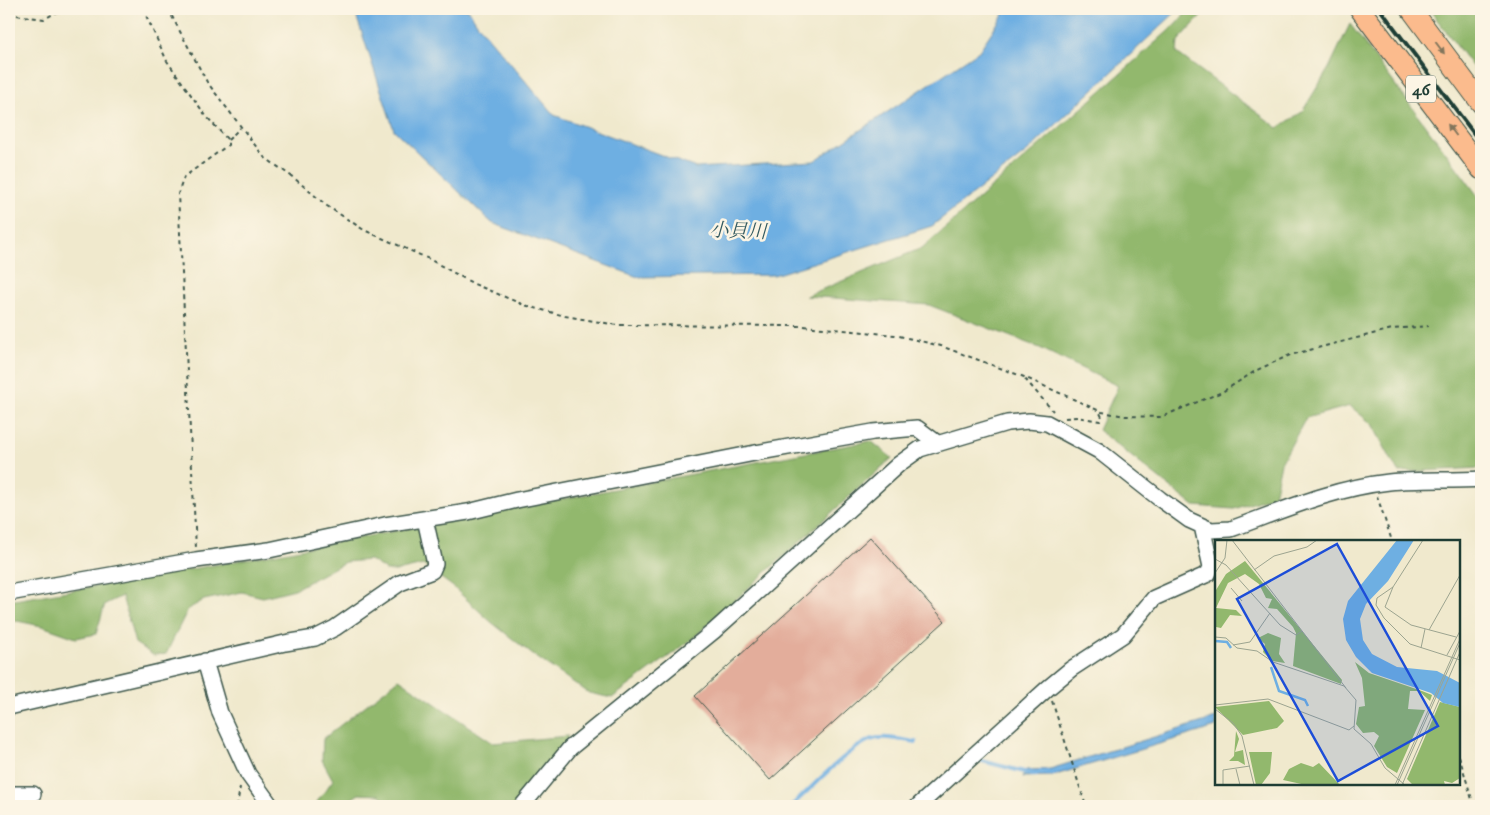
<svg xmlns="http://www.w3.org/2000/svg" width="1490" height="815" viewBox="0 0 1490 815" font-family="'IM FELL DW Pica','Noto Serif JP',serif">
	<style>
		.forest { fill: #92b86d; stroke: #587a50 }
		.water { fill: #6eafe2; stroke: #46768b }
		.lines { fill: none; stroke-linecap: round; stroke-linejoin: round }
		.stream { stroke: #6eafe2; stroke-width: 4 }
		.building { fill: #e3ad9b }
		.minor-casing { stroke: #3e574b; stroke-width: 18 }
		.major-casing { stroke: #3e574b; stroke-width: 22 }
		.path { stroke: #3e574b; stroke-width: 2; stroke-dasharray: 4 4; stroke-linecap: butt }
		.minor { stroke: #fff; stroke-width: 15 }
		.major { stroke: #fbbb8d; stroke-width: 20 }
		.rail { stroke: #1f3d34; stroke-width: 4 }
		.oneway { fill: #82765c }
		.labels { text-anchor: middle; stroke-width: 5; stroke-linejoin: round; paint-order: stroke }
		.shield { fill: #fcf5e5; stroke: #617469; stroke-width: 1 }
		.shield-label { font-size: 16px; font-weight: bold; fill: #1f3d34 }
		.water-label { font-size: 19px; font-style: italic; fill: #335a60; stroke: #fcf5e5 }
		.inset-river { fill: none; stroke: #6eafe2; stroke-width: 2.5 }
		.inset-road { fill: none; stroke: #9ca490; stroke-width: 1 }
		.view { fill: #1d4ed8; fill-opacity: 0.15; stroke: #1d4ed8; stroke-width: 2.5 }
		.inset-edge { fill: none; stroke: #1f3d34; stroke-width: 2.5 }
	</style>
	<rect width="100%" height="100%" fill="#fcf5e5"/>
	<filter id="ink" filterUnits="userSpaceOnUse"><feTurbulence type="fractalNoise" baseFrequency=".02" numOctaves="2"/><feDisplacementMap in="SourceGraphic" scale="10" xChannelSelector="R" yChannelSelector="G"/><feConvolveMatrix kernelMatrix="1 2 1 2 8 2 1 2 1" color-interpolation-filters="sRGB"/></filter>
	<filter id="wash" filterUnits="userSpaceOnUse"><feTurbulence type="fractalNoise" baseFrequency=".0096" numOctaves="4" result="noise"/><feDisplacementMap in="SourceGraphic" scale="20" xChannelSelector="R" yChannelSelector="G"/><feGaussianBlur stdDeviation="1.12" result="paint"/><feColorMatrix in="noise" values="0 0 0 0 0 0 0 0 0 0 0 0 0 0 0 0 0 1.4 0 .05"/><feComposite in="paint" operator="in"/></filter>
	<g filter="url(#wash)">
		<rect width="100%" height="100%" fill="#f0e9cd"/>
		<path class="forest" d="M1190,9h18l-30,32 -1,12 101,75 24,-16 27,-44 21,-44 131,176v268l-83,4 -26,-48 -22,-18 -44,12 -25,45 -7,33 -40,13 -40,-3 -96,-76 20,-44 -78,-38 -111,-43 -123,-9 116,-48 160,-140 93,-83z
			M1429,9h52v69z
			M871,441l21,17 -201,182 -79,58 -23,-5 -56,-38 -43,-34 -38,-35 -29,-21 -26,6h-10l-17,-11 -25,2 -50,27 -32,8 -21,-5 -38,8 -16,9 -22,45 -13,1 -18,-12 -13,-47 -17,8 -9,30 -20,4 -34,-12 -25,-5 -8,1v-21c288,-48 574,-108 862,-160z
			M399,679l94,64 75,-7 -4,12 -50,58h-123l-11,-11 -21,-1 -19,12h-26l19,-26 -11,-20 1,-21z"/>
		<path class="water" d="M354,9h114l11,17 75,89 142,53 118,-7 165,-110 28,-42h172l-151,142 -96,75 -158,49 -136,2 -146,-54 -98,-93z
			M1216,718v9l-164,49 -29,1 3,-7 24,-1z"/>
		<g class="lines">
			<path class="stream" d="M975,759l53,14
				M791,806c20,-17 56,-57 79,-66 14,-5 31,0 46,2"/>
		</g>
		<g id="blocks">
			<path class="building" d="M870,537l75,84 -175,159 -75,-84z"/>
		</g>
	</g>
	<g filter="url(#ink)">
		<use href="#blocks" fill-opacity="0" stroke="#3e574b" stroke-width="1"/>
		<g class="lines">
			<defs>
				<path id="minor" d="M9,593l187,-33 73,-10 116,-25 83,-13 49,-12 238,-47 118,-21 44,-4 20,15
					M205,661l15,52 28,61 23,32
					M9,707l276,-64 30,-5 20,-10 65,-45 32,-12 3,-7 -10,-45
					M9,794h24
					M522,806l48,-58 144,-117 185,-167 21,-15 87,-26 22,-2 18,2 52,28 61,48 29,21 22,10 20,-1c52,-19 103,-41 158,-47 31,-3 62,-1 92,-3
					M918,806l130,-118 23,-19 52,-34 31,-37 54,-24 3,-7 -9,-41"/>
				<path id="major" d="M1360,9l121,160
					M1411,9l70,94"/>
			</defs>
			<use href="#minor" class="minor-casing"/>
			<use href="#major" class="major-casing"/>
			<path class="path" d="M143,9l24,52 39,55 22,24v5l-44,32 -6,17 18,354
				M168,9l39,73 57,75 30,21 33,28 37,24 65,29 45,25 50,21 41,11 52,9 186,1 92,9 46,11 83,31 78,35 23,4 36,1 61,-25 35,-22 33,-15 102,-26 37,-3
				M9,14l35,5 19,-10
				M228,140l12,-12
				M1025,379l28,32
				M1065,418l12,-1 23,4 2,-4 -3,-6
				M1377,496l15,45
				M1052,701l34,105
				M1459,756l15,50
				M237,806l3,-19"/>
			<use href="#minor" class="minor"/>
			<use href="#major" class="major"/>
			<path class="rail" d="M1380,9l101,134"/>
		</g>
		<defs><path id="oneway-solid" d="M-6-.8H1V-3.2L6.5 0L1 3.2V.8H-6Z" transform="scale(1.25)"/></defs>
		<g class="oneway">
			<use href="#oneway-solid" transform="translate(1440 48) rotate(53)"/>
			<use href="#oneway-solid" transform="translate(1452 130) rotate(-127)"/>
		</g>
	</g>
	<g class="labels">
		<rect class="shield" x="1406" y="75.5" width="30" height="27" rx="4"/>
		<g class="shield-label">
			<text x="1421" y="95">46</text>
		</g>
		<g class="water-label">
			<text transform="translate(738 230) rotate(2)" y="7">小貝川</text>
		</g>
	</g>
	<g transform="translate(1215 540)">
		<rect width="245" height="245" fill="#f0e9cd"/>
		<path d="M30,21l97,119 -1,4 -48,-18 3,-33 -3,-6 -16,-18 -9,-1 4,-9 -6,-1 -7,-14 -14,-10 -17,9 -12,25 20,2 6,6 -12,-1 -9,13 -5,-1v-37l10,-16zM53,93l13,5 -2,16 6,9 -13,-2 -9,-9 2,-8 -7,-6zM140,122l14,11 53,18 10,4 -2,6 -11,-10h-9l-2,18 17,1 -28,63 -10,-6 -13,-21 5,-10 -5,-4 -11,1 -7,-9 3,-17 6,-1 -3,-28zM54,161l15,20 -7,7 -34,7 -28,-28zM225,162l20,5v71l-8,5 -8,-2 1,4 -33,-1 -5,-5zM21,191l3,8 -4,13 8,-2 2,15 -7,-4h-9l5,-5zM34,212h23l-2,21 -9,12h-5zM86,223l12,4 6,-4 21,22h-34l-23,-5 6,-11z" fill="#92b86d"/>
		<path d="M182,0h17l-26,41 -22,23 -6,15 3,21 9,14 25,13 40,4 23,12v24l-17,-4 -12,-10 -59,-20 -16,-16 -10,-17 -3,-21 5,-18z" fill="#6eafe2"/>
		<path class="inset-river" d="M0,101l12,1 4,6M56,127l8,24 26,9 3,6"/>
		<path class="inset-road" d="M17,0l114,148M208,0l-30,47 -16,11 -1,7 8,13 26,26 50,16M0,19l11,6 54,60 16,10 6,-4M39,30l20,-14 33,-9 10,-7M0,33l10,-15 2,-18M178,47l-8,20 26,18 45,12M16,48l11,13M214,90l31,-55M0,97l11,1 11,10 20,3 16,11 71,24 12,14 -2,29 17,15 14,24 20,17M18,105l17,-3 20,-29M206,108l4,-19M232,115l13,-24M0,165l53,-6 81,31 5,-4M0,169l18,14 9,13 12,49M21,229l4,16M8,245v-15l27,-4M180,245l65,-146M182,245l63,-142M187,245l58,-133"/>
		<path class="view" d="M122,4l101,182 -100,55 -101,-182z"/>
		<rect width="245" height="245" class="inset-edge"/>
	</g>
	<rect width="1490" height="815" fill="none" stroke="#fcf5e5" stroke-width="30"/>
</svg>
